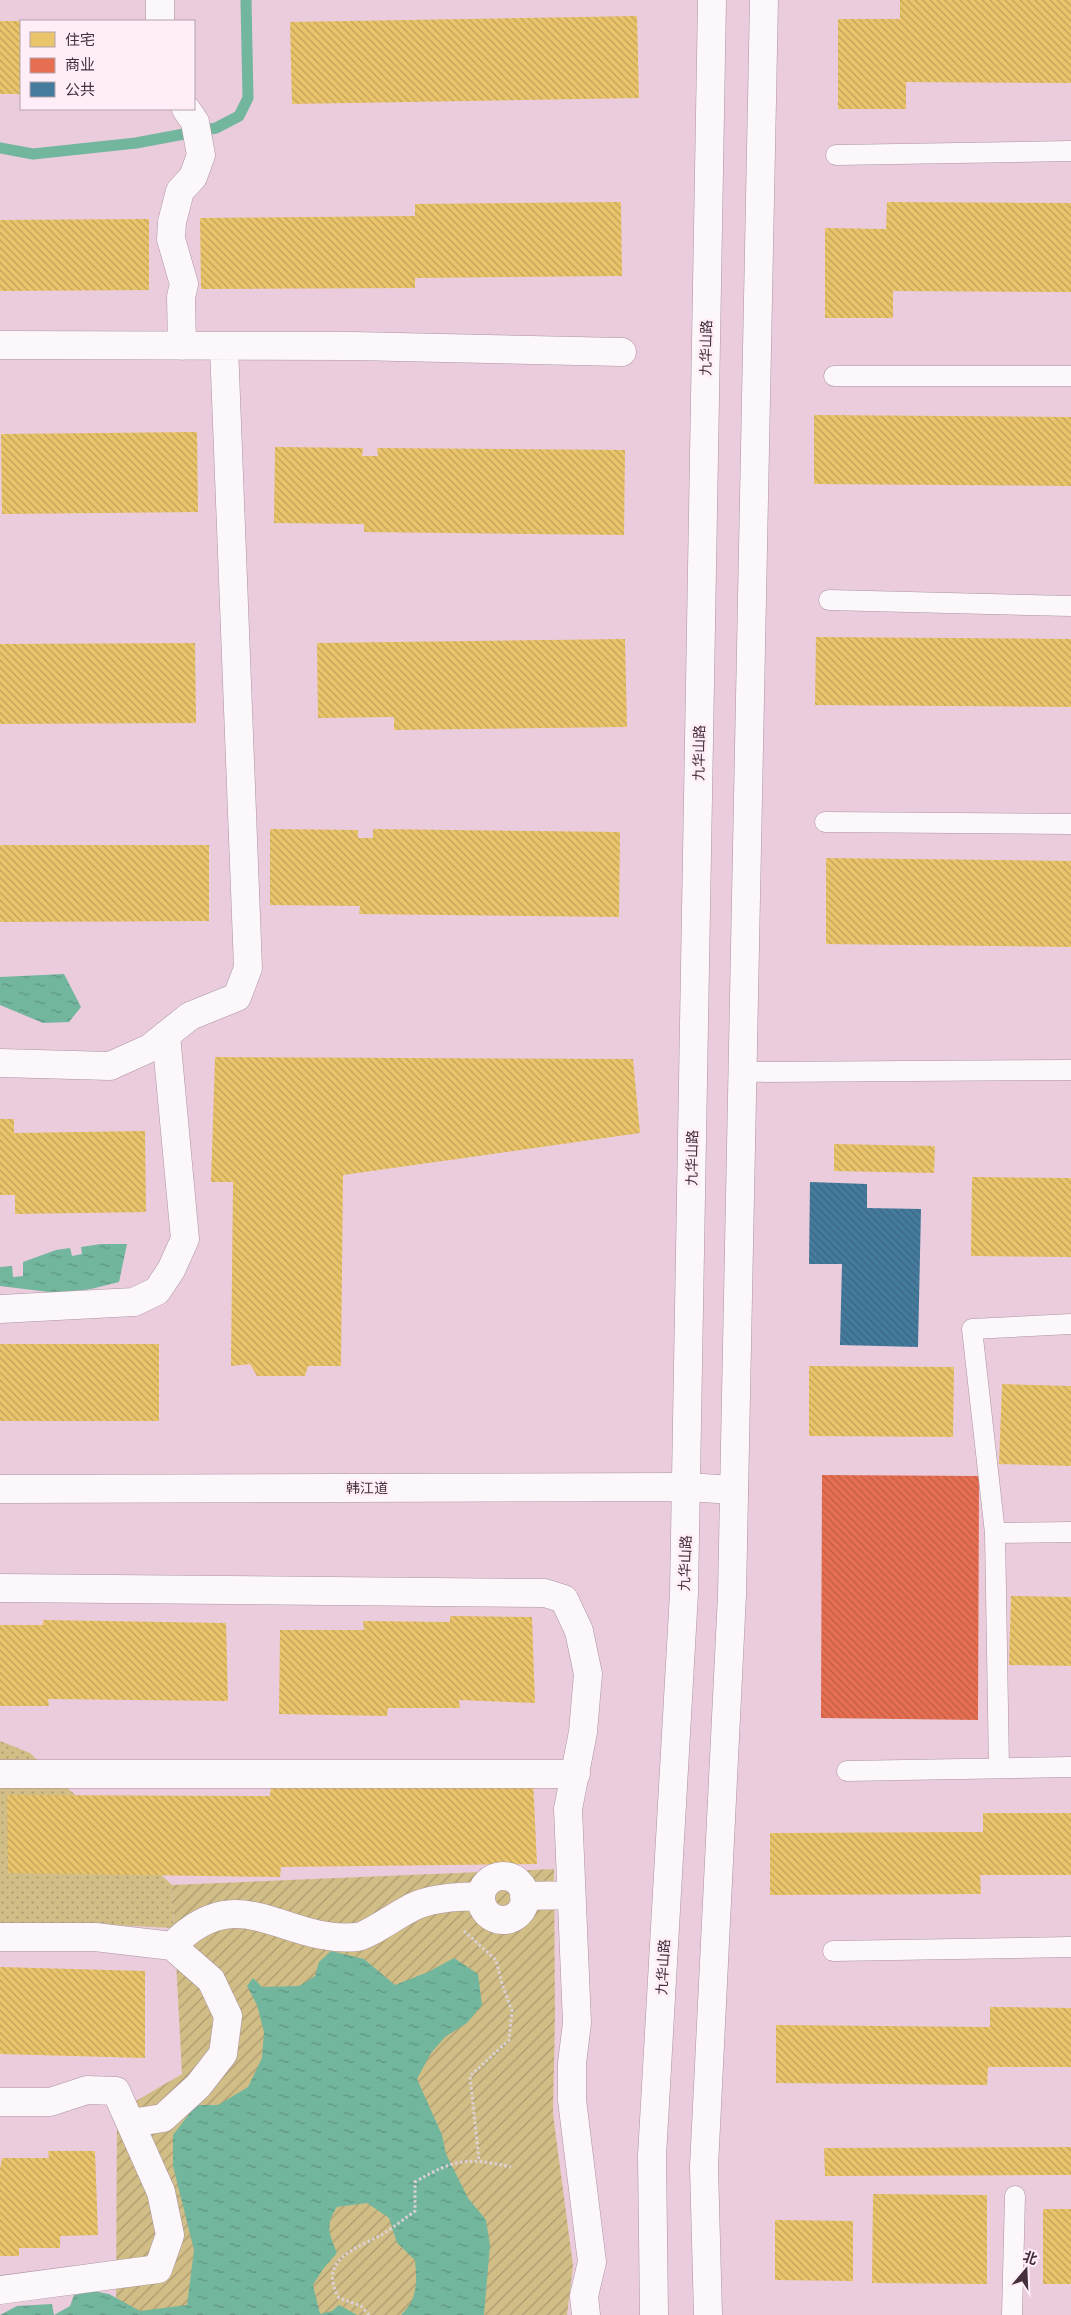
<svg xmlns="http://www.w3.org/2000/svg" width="1071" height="2315" viewBox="0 0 1071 2315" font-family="Rubik,'Noto Sans SC',sans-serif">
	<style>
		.grass { fill: url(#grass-dots) }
		.garden { fill: url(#garden-furrows) }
		.water { fill: url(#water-ripples) }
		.homes { fill: url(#homes-back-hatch) }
		.shops { fill: url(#shops-back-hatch) }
		.public { fill: url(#public-back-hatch) }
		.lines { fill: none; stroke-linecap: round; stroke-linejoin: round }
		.stream { stroke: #72b69d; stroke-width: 11 }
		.lane-casing { stroke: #ab94a2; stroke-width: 21 }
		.street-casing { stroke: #ab94a2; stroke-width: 29 }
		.secondary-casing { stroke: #ab94a2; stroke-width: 29 }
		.path { stroke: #dbd1d6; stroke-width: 3; stroke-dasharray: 2.5 2.5; stroke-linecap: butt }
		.lane { stroke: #fcf7fa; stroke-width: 20 }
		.street { stroke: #fcf7fa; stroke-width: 28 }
		.secondary { stroke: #fcf7fa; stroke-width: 28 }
		.labels { text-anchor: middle; stroke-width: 5; stroke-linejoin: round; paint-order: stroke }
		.street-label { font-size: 14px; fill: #452f3c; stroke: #ffeef7 }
	</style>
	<defs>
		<pattern id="grass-dots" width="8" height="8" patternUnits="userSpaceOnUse" patternTransform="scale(1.25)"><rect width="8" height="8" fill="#d1bd86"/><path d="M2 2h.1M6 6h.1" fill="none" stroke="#ab9a6f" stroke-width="1.8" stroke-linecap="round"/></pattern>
		<pattern id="garden-furrows" width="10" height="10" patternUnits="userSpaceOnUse" patternTransform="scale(1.25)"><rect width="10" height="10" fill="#d1bd86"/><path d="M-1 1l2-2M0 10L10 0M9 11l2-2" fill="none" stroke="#ab9a6f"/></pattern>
		<pattern id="water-ripples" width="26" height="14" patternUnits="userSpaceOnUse" patternTransform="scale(1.25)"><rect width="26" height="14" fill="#72b69d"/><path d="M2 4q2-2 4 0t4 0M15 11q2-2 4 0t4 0" fill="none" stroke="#5f9481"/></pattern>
		<pattern id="homes-back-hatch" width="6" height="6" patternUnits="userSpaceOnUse" patternTransform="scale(1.25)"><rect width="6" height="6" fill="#e9c46a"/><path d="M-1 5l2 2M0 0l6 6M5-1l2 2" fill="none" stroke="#bfa058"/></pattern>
		<pattern id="shops-back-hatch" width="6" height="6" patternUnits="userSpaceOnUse" patternTransform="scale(1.25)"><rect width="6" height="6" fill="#e76f51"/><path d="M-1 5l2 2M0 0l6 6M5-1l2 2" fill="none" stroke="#bd5c44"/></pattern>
		<pattern id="public-back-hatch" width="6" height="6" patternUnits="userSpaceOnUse" patternTransform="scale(1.25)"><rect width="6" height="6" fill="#457b9d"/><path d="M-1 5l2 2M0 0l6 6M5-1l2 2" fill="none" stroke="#3b6581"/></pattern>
	</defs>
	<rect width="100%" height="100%" fill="#eaccdd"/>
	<path class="grass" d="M0,1741l30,12 142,132 2,43 -84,-4 -90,2z"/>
	<path class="garden" d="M554,1869l1,145 -2,100 20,152 -6,49h-451l1,-203 65,-38 -10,-189z"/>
	<path class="water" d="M64,974l17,33 -12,15 -26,1 -43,-18v-28z
		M101,1244h26l-8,38 -28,7 -34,4 -57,-7v-19l12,-1 1,11 10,-1v-14l33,-12 14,-2 2,8 10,-2 -1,-7z
		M331,1951l33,8 31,26 33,-13 26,-14 24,16 4,31 -15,18 -22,14 -14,16 -14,26 25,56 4,19 22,44 18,22 4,25 -6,70h-83c17,-16 16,-33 14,-55l-18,-17 -8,-25 -22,-15 -30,4c-12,19 -8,26 0,46l-14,16 -10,16 7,29 12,-3 7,-6 18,10h-357l17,-9 35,-2 2,11 16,-9 4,-11 19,-4 16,3 31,17 47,-6 7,-55 -21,-84v-31l23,-30h22l30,-18 14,-29 2,-26 -7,-27 -10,-19 6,-8 9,9 37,-1 16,-10 4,-14z"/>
	<path class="homes" d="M900,0h171v83l-165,-1v27h-68v-90h62z
		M637,16l2,82 -347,6 -2,-82z
		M0,21h21v73h-21z
		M621,202l1,74 -207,2v10l-214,1 -1,-71 215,-2v-12z
		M887,202l184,1v89l-178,-1v27h-68v-90l61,1z
		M149,219v71l-149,1v-71z
		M814,415l257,2v69l-257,-2z
		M197,432l1,80 -196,2 -1,-80z
		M275,447l88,1 -1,8h16l-1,-8 248,2 -1,85 -260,-3v-8l-90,-1z
		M816,637l255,2v68l-256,-2z
		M625,639l2,88 -233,3v-13l-76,1 -1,-75z
		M195,643l1,80 -196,1v-80z
		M270,829l88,1v8h15v-9l247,3 -1,85 -260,-3 1,-8 -90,-1z
		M0,845h209v76l-209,1z
		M826,858l245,3v86l-245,-3z
		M215,1057l418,2 7,74 -297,42 -2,191h-33l-3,10h-48l-7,-12 -19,2 2,-184h-22z
		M0,1119h14v14l131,-2 1,81 -131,2v-19h-15z
		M834,1144l101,2 -1,27 -100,-2z
		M972,1177l99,1v79l-100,-1z
		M0,1344h159v77h-159z
		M809,1366l145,1 -1,70 -144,-1z
		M1002,1384l69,2v80l-72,-2z
		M1011,1596l60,1v69l-62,-1z
		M450,1616l82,1 3,86 -76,-3 1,8h-72l-1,8 -108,-2 1,-84h84l-1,-9 87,1z
		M43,1620l183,3 2,78 -180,-2 1,7h-49v-81h43z
		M533,1780l4,84 -256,3 -1,10 -272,-4 -1,-78 263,1 1,-10z
		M983,1813h88v62h-91l1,19 -211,1v-62l213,-1z
		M0,1967l145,4v87l-145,-4z
		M990,2007l81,1v59h-83l-1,18 -211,-2v-58l214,2z
		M1071,2147v28l-246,1 -1,-28z
		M48,2151h47l3,84 -38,1v12h-41v8h-19v-87l2,-11h47z
		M873,2194l114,1v89l-115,-1z
		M1043,2209h28v75h-28z
		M775,2220l78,1v60l-78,-1z"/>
	<path class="shops" d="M822,1475l157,1 -1,244 -157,-2z"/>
	<path class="public" d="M810,1182l57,2v24l54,1 -3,138 -78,-2 2,-81h-33z"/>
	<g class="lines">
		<path class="stream" d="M0,148l33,6 103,-11 80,-15 23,-12 9,-18 -2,-98"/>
		<defs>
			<path id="lane" d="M836,155l235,-4
				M834,376h237
				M829,600l242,6
				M825,822l246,2
				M742,1072l329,-2
				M995,1533l-23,-204 99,-5
				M999,1768l-4,-235 76,-1
				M847,1771l224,-4
				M833,1951l238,-4
				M1012,2315l3,-119"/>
			<path id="street" d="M160,21v-21
				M0,345l354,1 268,6
				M182,346l-1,-49 3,-13 -13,-45 1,-17 8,-31 13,-14 8,-22 -6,-33 -9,-13
				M0,1063l110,3 40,-18 40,-32 47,-19 11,-29 -24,-622
				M0,1309l134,-7 23,-11 14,-21 14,-31 -19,-204
				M0,1489l687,-2 47,3
				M0,1588l545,5 19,6 15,32 9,43 -5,58 -15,77 9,214 -5,40v37l20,162 -8,34 2,19
				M0,1774h576
				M481 1898a22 22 0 1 1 44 0a22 22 0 1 1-44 0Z
				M524,1896l47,-1
				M0,1937h95l77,9 39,34 17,36 -5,38 -25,32 -35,32 -32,5
				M172,1946c67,-70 112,-2 185,-9 11,-1 45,-26 60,-32 20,-8 43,-8 64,-9
				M0,2102h50l37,-12 29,1 45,101 9,43 -12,34 -158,21"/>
			<path id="secondary" d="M654,2315l-2,-159 32,-563 28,-1593
				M708,2315l-4,-148 28,-572 32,-1595"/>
		</defs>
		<use href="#lane" class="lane-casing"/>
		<use href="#street" class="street-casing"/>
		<use href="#secondary" class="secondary-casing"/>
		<path class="path" d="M464,1931l32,29 6,24 10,27 -3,29 -39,36 9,84
			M369,2315l-8,-9 -22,-8c-22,-39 17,-49 44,-64 11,-7 21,-15 32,-23v-29c39,-23 52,-25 96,-15"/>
		<use href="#lane" class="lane"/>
		<use href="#street" class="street"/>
		<use href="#secondary" class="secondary"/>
	</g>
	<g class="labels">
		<g class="street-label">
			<text transform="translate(706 348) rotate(-89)" y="5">九华山路</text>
			<text transform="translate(699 753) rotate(-89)" y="5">九华山路</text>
			<text transform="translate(692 1158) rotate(-89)" y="5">九华山路</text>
			<text x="367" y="1493">韩江道</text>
			<text transform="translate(685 1563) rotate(-88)" y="5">九华山路</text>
			<text transform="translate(663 1967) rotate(-87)" y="5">九华山路</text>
		</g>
	</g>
	<rect x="20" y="20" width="175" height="90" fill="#ffeef7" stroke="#b5a2ac"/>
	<rect x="30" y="32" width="25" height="15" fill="#e9c46a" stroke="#b5a2ac"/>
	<text x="65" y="45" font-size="15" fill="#452f3c">住宅</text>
	<rect x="30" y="58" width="25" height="15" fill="#e76f51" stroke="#b5a2ac"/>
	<text x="65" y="70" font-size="15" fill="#452f3c">商业</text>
	<rect x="30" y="82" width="25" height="15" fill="#457b9d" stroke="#b5a2ac"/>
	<text x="65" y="95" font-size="15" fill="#452f3c">公共</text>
	<g transform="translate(1026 2270) rotate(19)" stroke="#ffeef7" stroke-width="4" paint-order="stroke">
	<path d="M0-4L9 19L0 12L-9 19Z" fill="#452f3c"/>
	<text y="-8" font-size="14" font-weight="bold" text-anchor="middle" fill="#452f3c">北</text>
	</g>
</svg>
